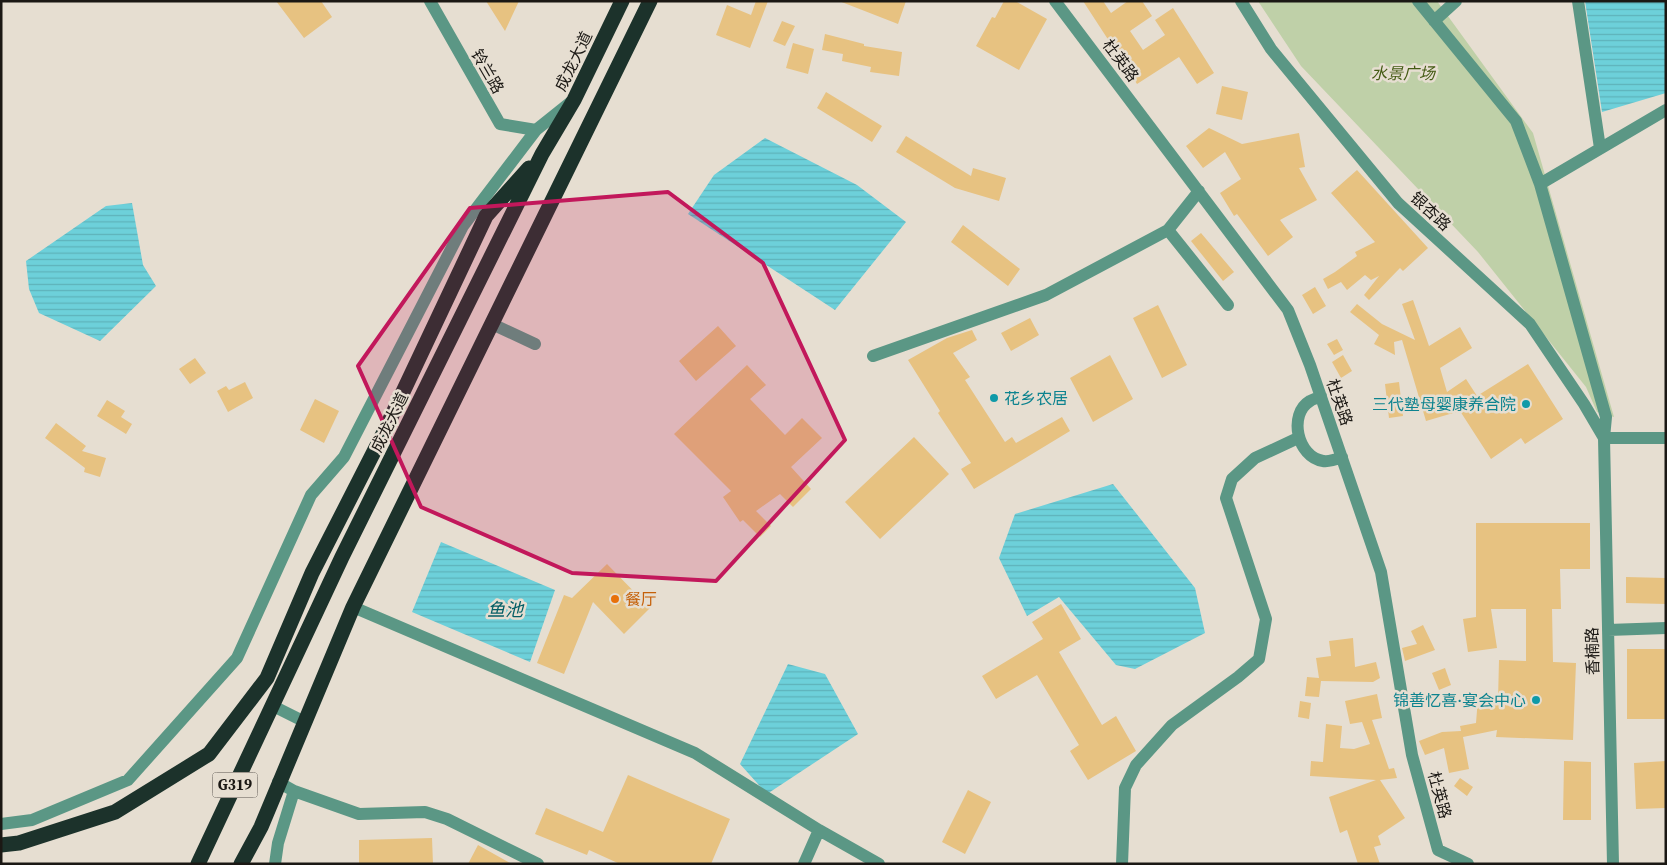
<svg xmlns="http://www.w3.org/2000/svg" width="1667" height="865" viewBox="0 0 1667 865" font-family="'Source Serif 4','Noto Sans SC',serif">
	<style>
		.green { fill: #bfd0a8 }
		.water { fill: url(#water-rules) }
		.building { fill: #e7c281 }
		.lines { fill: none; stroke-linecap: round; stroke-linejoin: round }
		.minor { stroke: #5b9785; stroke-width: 12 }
		.highway { stroke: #1c322b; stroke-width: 15 }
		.marked { fill: #c2185b; fill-opacity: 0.2; stroke: #c2185b; stroke-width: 4; stroke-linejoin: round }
		.culture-dot { fill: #0f9aa8; stroke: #e6ded1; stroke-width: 2 }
		.food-dot { fill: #e8710a; stroke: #e6ded1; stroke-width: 2 }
		.labels { text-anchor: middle; stroke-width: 5; stroke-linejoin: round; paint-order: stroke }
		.shield { fill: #e6ded1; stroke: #58534d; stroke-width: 1 }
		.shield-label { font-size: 15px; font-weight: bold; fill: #1b1814 }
		.street-label { font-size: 16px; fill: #1b1814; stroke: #e6ded1 }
		.park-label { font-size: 16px; font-style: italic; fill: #445b14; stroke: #e6ded1 }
		.culture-label { font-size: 16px; fill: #0d838f; stroke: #e6ded1; text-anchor: end }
		.food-label { font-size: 16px; fill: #c56008; stroke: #e6ded1; text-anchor: start }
		.water-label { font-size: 18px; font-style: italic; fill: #035e65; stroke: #e6ded1 }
	</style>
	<defs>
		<pattern id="water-rules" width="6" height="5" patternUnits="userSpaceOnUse" patternTransform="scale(1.25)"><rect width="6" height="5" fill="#6dd0da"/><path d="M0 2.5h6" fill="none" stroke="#5eb2ba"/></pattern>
	</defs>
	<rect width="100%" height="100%" fill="#e6ded1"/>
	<path class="green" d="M1258,1h179l96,132 81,284 -17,-5 -11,-25 -108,-135 -177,-186z"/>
	<path class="water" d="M1585,1h81v92l-64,19z
		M765,138l92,47 49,37 -71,88 -147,-96 26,-39z
		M132,203l11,62 13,21 -56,55 -61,-28 -10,-24 -3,-28 80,-55z
		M1113,484l82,104 10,45 -70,36 -19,-4 -57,-68 -32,19 -28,-58 16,-44z
		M441,542l114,48 -25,72 -118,-50z
		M788,664l37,10 33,60 -91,60 -27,-30z"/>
	<path class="building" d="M276,1h45l11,16 -28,21z
		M486,1h33l-14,30z
		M756,1h12l-18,47 -34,-13 11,-30 24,10z
		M839,1h67l-8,23z
		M1004,1h11l32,18 -28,51 -43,-24 16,-29 3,1z
		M1083,1h20l8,12 17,-12h14l10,15 -22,15 13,19 22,-15 -10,-15 18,-12 41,65 -17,11 -18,-27 -42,27z
		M782,21l13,5 -10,20 -12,-5z
		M825,34l39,10v2l38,6 -3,24 -29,-4 1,-5 -29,-6 1,-7 -21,-4z
		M793,43l21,6 -6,25 -22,-6z
		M1222,86l26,6 -6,28 -26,-6z
		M826,92l56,34 -10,16 -55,-34z
		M1209,128l33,16 57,-11 6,34 -6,1 18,32 -37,20 13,17 -25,19 -31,-42 -3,2 -14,-23 21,-14 -16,-27 -22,16 -17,-22z
		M906,136l65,40 2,-8 33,10 -7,23 -44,-13 -59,-36z
		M1357,170l71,78 -25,23 -3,-3 -31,32 -5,-5 15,-19 -8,4 -6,-5 -18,15 -6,-8 -13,7 -5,-10 12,-7 22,-16 -2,-4 20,-10 -44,-49z
		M963,225l57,44 -12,17 -57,-44z
		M1201,233l33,39 -11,9 -32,-40z
		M1315,287l11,19 -13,8 -11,-19z
		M1413,300l16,46 31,-19 12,21 -32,20 7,24 19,-13 11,17 51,-32 35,55 -38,25 -4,-6 -30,21 -31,-48 -34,10 -24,-81 -8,2 1,13 -21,-11 5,-9 -29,-23 7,-8 25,20 33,16 -13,-36z
		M1158,305l29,60 -25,13 -29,-60z
		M1030,318l9,17 -28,16 -10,-18z
		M718,326l18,20 -40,35 -17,-20z
		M972,330l5,10 -24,13 17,24 -5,3 40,62 7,-5 4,6 46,-26 8,14 -96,58 -13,-20 10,-6 -33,-50 2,-2 -32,-51 39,-22z
		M1337,339l6,11 -9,5 -7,-11z
		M1110,355l23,44 -40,23 -23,-44z
		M1343,355l9,16 -11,7 -9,-16z
		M195,358l11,15 -16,11 -11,-15z
		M747,365l19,20 -16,14 35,36 17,-17 20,20 -31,29 20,22 -18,18 -13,-13 -24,17 15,15 -11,11 -17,-17 -3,2 -17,-25 8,-6 -57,-57z
		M245,382l8,16 -25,14 -11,-21 9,-5 3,4z
		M1399,382l4,34 -14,2 -4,-34z
		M315,399l24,12 -15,32 -24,-13z
		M107,400l18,11 -4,6 11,7 -6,10 -29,-18z
		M56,423l30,23 -4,5 24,7 -6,19 -16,-5 1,-4 -40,-30z
		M914,437l35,37 -69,65 -35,-37z
		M1476,523h114v46h-30l1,40h-9l1,53 23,1 -3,77 -77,-3 1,-7 -34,7 6,32 -20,4 -5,-25 -19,7 -6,-14 23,-9 19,-1 -1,-5 16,-3 2,-25 20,2 1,-40 27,1v-52h-35l6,39 -29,4 -5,-33 13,-2z
		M607,564l43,44 -26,26 -31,-32 -29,72 -27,-11 27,-68 8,3z
		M1626,577l40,1v26l-40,-1z
		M1061,604l20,35 -22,13 43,73 14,-9 20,35 -48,29 -18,-29 9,-6 -42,-70 -41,24 -14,-23 61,-37 -11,-17z
		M1423,625l12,25 -30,11 -3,-13 15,-4 -6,-13z
		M1353,638l2,29 21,-5 4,16 -7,4 -52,-1 -2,16 -14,-1 2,-19 12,1 -3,-20 15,-2 -2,-15z
		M1627,649h39v70h-39z
		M1445,668l6,17 -12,5 -7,-17z
		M1377,694l5,24 -10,2 17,49 5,-1 3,10 -17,2 25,38 -27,18 3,9 -7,2 6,17h-22l-11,-34 -7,3 -11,-36 47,-17 -66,-4 1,-15 12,1 3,-38 16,2 -2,22 14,1 16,-5 -8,-22 -12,2 -5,-23z
		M1300,701l11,2 -2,16 -11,-2z
		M1564,761l27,1v58h-28z
		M1666,761v47l-30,1 -2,-46z
		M628,775l102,44 -19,45h-91l-31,-14 -2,5 -52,-21 11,-26 57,24z
		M1460,778l13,9 -6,9 -13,-10z
		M968,790l23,12 -26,52 -23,-12z
		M432,838l1,26h-74v-24z
		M478,845l34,19h-44z"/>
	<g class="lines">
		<path class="minor" d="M430,1l70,123 36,6
			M1055,1l233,309 22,55 71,207 31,183 26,95 30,14
			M1241,1l30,48 127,154 132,121 54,80 20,34
			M1418,1l98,120 24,63 66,233 -2,21 9,426
			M1578,1l22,147
			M1434,21l22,-20
			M1540,184l126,-74
			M1168,230l60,75
			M492,324l43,20
			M873,356l173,-61 122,-65 31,-39
			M1321,396c-3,2 -8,3 -11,5 -22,13 -13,56 13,60 5,1 14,-2 19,-4
			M1604,438h62
			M353,607l342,146 124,77 -15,34
			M1608,630l58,-2
			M273,706l30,15
			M278,782l16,9 65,23 66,-2 22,7 91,45
			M1,824l31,-4 96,-40 109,-122 74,-163 33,-38 119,-231 73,-96 35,-28
			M819,830l60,34
			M275,864l3,-21 16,-52
			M1122,864l3,-76 11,-23 36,-40 66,-48 21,-18 7,-40 -40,-121 6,-19 23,-21 43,-20"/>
		<path class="highway" d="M1,845l18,-2 96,-31 94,-58 58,-76 45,-105 73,-143 101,-214 43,-48
			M198,864l144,-307 200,-403 32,-54 48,-99
			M241,864l20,-37 92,-220 297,-606"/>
	</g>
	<path class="marked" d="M668,192l95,71 82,177 -129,141 -144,-8 -151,-66 -63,-141 112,-158z"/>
	<g class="culture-dot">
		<circle cx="994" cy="398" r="5"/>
		<circle cx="1526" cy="404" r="5"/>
		<circle cx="1536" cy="700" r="5"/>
	</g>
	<circle class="food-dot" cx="615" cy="599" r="5"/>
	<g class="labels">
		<rect class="shield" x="212.5" y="772.5" width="45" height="25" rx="4"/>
		<g class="shield-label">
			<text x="235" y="790">G319</text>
		</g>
		<g class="street-label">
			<text transform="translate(1121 60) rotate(53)" y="6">杜英路</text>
			<text transform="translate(573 61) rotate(-64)" y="6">成龙大道</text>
			<text transform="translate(488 71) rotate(60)" y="6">铃兰路</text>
			<text transform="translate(1431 211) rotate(43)" y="6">银杏路</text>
			<text transform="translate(1340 402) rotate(71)" y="6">杜英路</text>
			<text transform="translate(389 422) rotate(-64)" y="6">成龙大道</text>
			<text transform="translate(1592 651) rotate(-91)" y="6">香楠路</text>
			<text transform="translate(1440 795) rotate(75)" y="6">杜英路</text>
		</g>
		<g class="park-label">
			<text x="1403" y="79">水景广场</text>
		</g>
		<g class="culture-label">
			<text x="1004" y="404" text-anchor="start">花乡农居</text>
			<text x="1516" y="410">三代塾母婴康养合院</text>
			<text x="1526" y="706">锦善忆喜·宴会中心</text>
		</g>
		<g class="food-label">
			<text x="625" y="605">餐厅</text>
		</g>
		<g class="water-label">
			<text x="505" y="616">鱼池</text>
		</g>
	</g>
	<rect width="1667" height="865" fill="none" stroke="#1b1814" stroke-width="5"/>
</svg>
